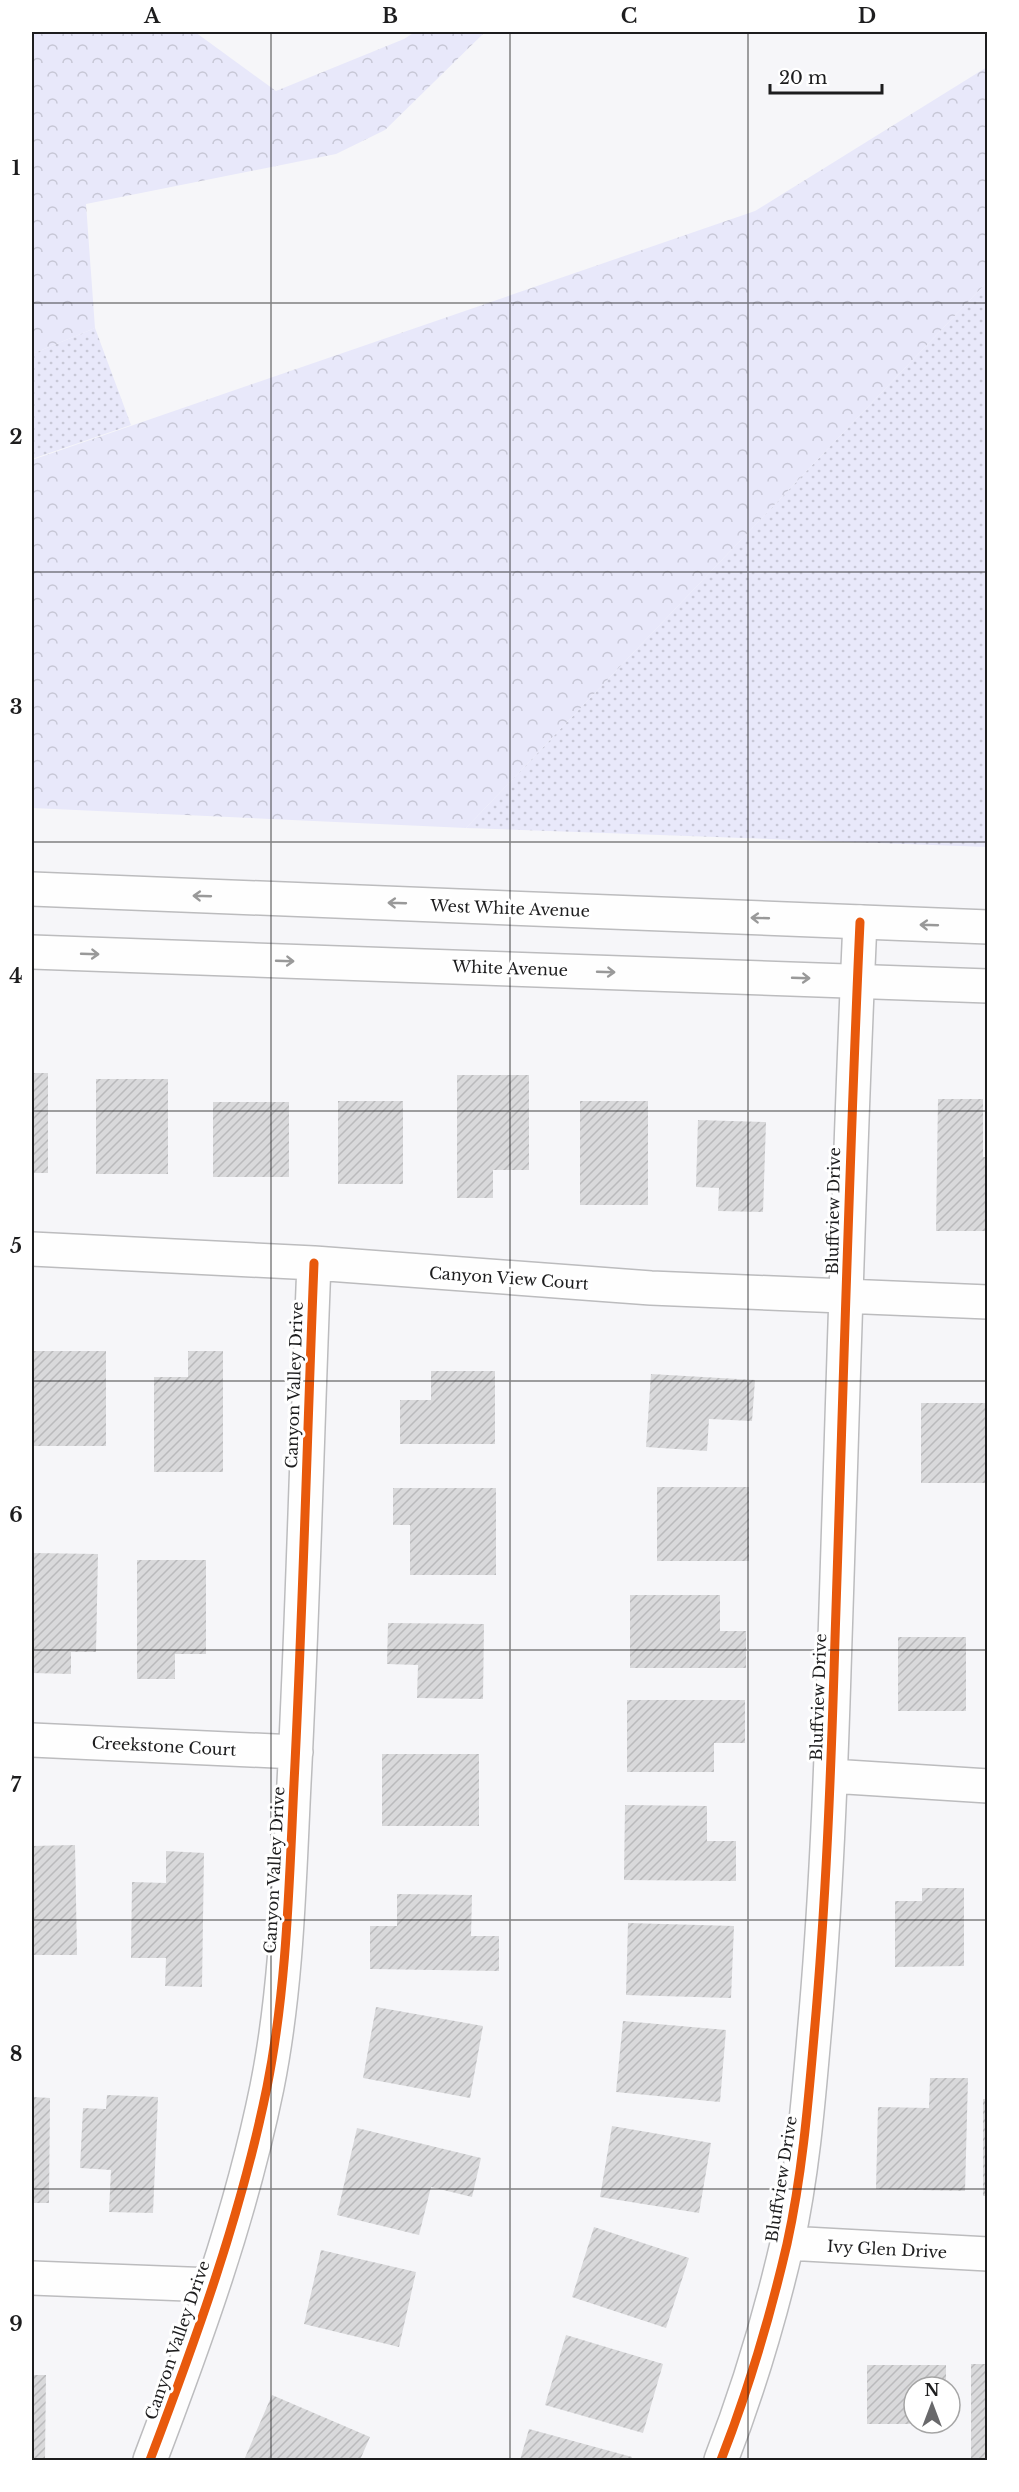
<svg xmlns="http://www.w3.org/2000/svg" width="1019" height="2492" viewBox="0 0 1019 2492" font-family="'Libre Baskerville',serif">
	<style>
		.grass { fill: url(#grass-dots) }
		.forest { fill: url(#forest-crowns) }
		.building { fill: url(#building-hatch) }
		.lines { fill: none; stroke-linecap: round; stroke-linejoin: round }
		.minor-casing { stroke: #bcbcbe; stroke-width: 36 }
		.major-casing { stroke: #bcbcbe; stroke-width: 36 }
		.minor { stroke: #fefefe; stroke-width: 33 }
		.major { stroke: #fefefe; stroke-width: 33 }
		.cycleway-casing { stroke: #fff; stroke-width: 13 }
		.cycleway { stroke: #e8590c; stroke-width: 9 }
		.oneway { stroke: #999 }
		.grid { fill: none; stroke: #1d1d1e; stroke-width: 1.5; stroke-opacity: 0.55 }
		.labels { text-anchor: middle; stroke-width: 6; stroke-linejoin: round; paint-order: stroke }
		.street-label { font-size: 16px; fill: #1d1d1e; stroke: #fff }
		.neatline { fill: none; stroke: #1d1d1e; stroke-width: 2 }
		.grid-label { font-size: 20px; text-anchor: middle; font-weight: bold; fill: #1d1d1e }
	</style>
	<defs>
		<pattern id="grass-dots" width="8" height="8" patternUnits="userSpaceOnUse" patternTransform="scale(1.5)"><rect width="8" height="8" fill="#e8e8fa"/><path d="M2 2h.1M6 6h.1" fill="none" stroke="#c7c7d6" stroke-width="1.8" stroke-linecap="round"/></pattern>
		<pattern id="forest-crowns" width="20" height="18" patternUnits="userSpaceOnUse" patternTransform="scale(1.5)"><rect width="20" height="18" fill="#e8e8fa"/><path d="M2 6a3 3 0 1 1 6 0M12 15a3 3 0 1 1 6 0" fill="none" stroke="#c7c7d6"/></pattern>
		<pattern id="building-hatch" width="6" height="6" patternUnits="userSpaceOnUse" patternTransform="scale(1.5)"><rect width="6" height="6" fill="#d9d9db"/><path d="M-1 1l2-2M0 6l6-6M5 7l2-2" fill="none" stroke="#bababc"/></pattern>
	</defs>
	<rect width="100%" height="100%" fill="#f6f6f9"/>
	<path class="grass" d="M987,282v565l-521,-19z
		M95,328l36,97 -99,34v-105z"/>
	<path class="forest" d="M32,32h163l81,59 128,-52 11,-7h70l-100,98 -49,24 -250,50 9,124 -63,26z
		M987,67v215l-521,546 -434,-20v-348l723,-249z"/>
	<path class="building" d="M32,1073h16v100h-16z
		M457,1075h72v95h-36v28h-36z
		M96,1079h72v95h-72z
		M938,1099h45v58h5v74h-52z
		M338,1101h65v83h-65z
		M580,1101h68v104h-68z
		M213,1102h76v75h-76z
		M698,1120l68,2 -3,90 -45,-1 1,-23 -23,-1z
		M34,1351h72v95h-72z
		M188,1351h35v121h-69v-95h34z
		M431,1371h64v73h-95v-44h31z
		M651,1374l104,6 -3,41 -43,-2 -2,32 -61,-4z
		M921,1403h67v80h-67z
		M657,1487h92v74h-92z
		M393,1488h103v87h-86v-50h-17z
		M32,1553l66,1 -2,98h-25v22l-39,-1z
		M137,1560h69v94h-31v25h-38z
		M630,1595h90v36h26v37h-116z
		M388,1623l96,1 -1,75 -66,-1 1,-33 -31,-1z
		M898,1637h68v74h-68z
		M627,1700h118v43h-31v29h-87z
		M382,1754h97v72h-97z
		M625,1805l82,1v35h29v40l-112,-1z
		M75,1845l2,110h-45v-109z
		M166,1851l38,2 -2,134 -37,-1 1,-28h-35l1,-76 34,1z
		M922,1888h42v78l-69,1v-66h27z
		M397,1894l75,1 -1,41h28v35l-129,-2v-43h27z
		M628,1923l106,3 -3,72 -105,-3z
		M376,2007l107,19 -13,72 -107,-20z
		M623,2021l103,9 -6,72 -104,-10z
		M930,2078h38l-3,113 -89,-2 2,-82 51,1z
		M107,2095l51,2 -5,116 -44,-1 2,-42 -31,-2 3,-60 23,1z
		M32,2097l18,1 -1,105h-17z
		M983,2099h5v97h-5z
		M612,2126l99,17 -12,70 -99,-16z
		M357,2128l124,30 -9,39 -41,-10 -12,48 -82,-20z
		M594,2227l95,31 -23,70 -94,-31z
		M321,2250l95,22 -17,75 -95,-23z
		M566,2335l97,29 -20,69 -98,-28z
		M971,2364h17v96h-17z
		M867,2365h79v22h-32v37h-47z
		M32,2375h14l-1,85h-13z
		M272,2395l98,42 -10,23h-116z
		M529,2429l103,28 -1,3h-111z"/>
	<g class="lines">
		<defs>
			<path id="minor" d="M32,1249l282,14 337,25 337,14
				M32,1740l264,12
				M831,1776l157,10
				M787,2243l201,11
				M32,2278l181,7
				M150,2460c46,-121 91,-245 117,-373 20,-100 22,-203 27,-304 9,-173 13,-347 20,-520
				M721,2460c27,-69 49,-143 66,-216 15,-68 21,-139 27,-208 12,-132 17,-264 21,-397 8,-239 14,-478 25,-717"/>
			<path id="major" d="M32,889l956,38
				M32,952l956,34"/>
		</defs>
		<use href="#minor" class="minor-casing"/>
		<use href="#major" class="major-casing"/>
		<use href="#minor" class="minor"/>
		<use href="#major" class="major"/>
		<defs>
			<path id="cycleway" d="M150,2460c46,-121 91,-245 117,-373 20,-100 22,-203 27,-304 9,-173 13,-347 20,-520
				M721,2460c27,-69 49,-143 66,-216 15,-68 21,-139 27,-208 12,-132 17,-264 21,-397 8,-239 14,-478 25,-717"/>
		</defs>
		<use href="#cycleway" class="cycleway-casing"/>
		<use href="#cycleway" class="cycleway"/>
	</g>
	<defs><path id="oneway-shaft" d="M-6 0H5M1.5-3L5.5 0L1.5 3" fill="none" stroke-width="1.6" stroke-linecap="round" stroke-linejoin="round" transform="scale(1.5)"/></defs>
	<g class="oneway">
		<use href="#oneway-shaft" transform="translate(202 896) rotate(-178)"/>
		<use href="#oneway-shaft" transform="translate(397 903) rotate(-178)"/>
		<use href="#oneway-shaft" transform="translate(760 918) rotate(-178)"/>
		<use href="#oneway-shaft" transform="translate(929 925) rotate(-178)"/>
		<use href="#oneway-shaft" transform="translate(90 954) rotate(2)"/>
		<use href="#oneway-shaft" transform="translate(285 961) rotate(2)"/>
		<use href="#oneway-shaft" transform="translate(606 972) rotate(2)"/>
		<use href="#oneway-shaft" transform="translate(801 978) rotate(2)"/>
	</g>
	<path class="grid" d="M271,32v2428M510,32v2428M748,32v2428M32,303h956M32,572h956M32,842h956M32,1111h956M32,1381h956M32,1650h956M32,1920h956M32,2189h956"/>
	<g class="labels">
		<g class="street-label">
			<text transform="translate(510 908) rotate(2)" y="6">West White Avenue</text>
			<text transform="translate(510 968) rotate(2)" y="6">White Avenue</text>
			<text transform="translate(833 1211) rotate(-89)" y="6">Bluffview Drive</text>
			<text transform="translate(509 1278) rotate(4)" y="6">Canyon View Court</text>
			<text transform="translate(294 1385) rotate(-88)" y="6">Canyon Valley Drive</text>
			<text transform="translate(818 1697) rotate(-88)" y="6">Bluffview Drive</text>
			<text transform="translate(164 1746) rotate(3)" y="6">Creekstone Court</text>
			<text transform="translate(274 1870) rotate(-87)" y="6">Canyon Valley Drive</text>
			<text transform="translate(781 2179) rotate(-81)" y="6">Bluffview Drive</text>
			<text transform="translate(887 2249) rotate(3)" y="6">Ivy Glen Drive</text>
			<text transform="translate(177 2340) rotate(-71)" y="6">Canyon Valley Drive</text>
		</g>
	</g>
	<rect width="1019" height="2492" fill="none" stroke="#ffffff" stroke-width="66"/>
	<g transform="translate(932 2405)"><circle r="28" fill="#ffffff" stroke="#a5a5a5" stroke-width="1.5"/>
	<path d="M0-4.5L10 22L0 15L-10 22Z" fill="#69696b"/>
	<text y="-9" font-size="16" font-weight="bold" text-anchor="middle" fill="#1d1d1e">N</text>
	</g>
	<path d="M770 84v9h112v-9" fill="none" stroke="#1d1d1e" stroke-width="3"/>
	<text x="779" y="84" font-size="18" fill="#1d1d1e" stroke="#ffffff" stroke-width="4.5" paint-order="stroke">20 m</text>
	<rect x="33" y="33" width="953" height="2426" class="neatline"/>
	<g class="grid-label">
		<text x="152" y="23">A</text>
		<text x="390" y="23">B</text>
		<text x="629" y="23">C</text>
		<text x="867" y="23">D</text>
		<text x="16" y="175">1</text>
		<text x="16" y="444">2</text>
		<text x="16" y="714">3</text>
		<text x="16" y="983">4</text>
		<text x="16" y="1253">5</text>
		<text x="16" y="1522">6</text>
		<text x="16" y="1792">7</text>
		<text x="16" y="2061">8</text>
		<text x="16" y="2331">9</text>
	</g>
</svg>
